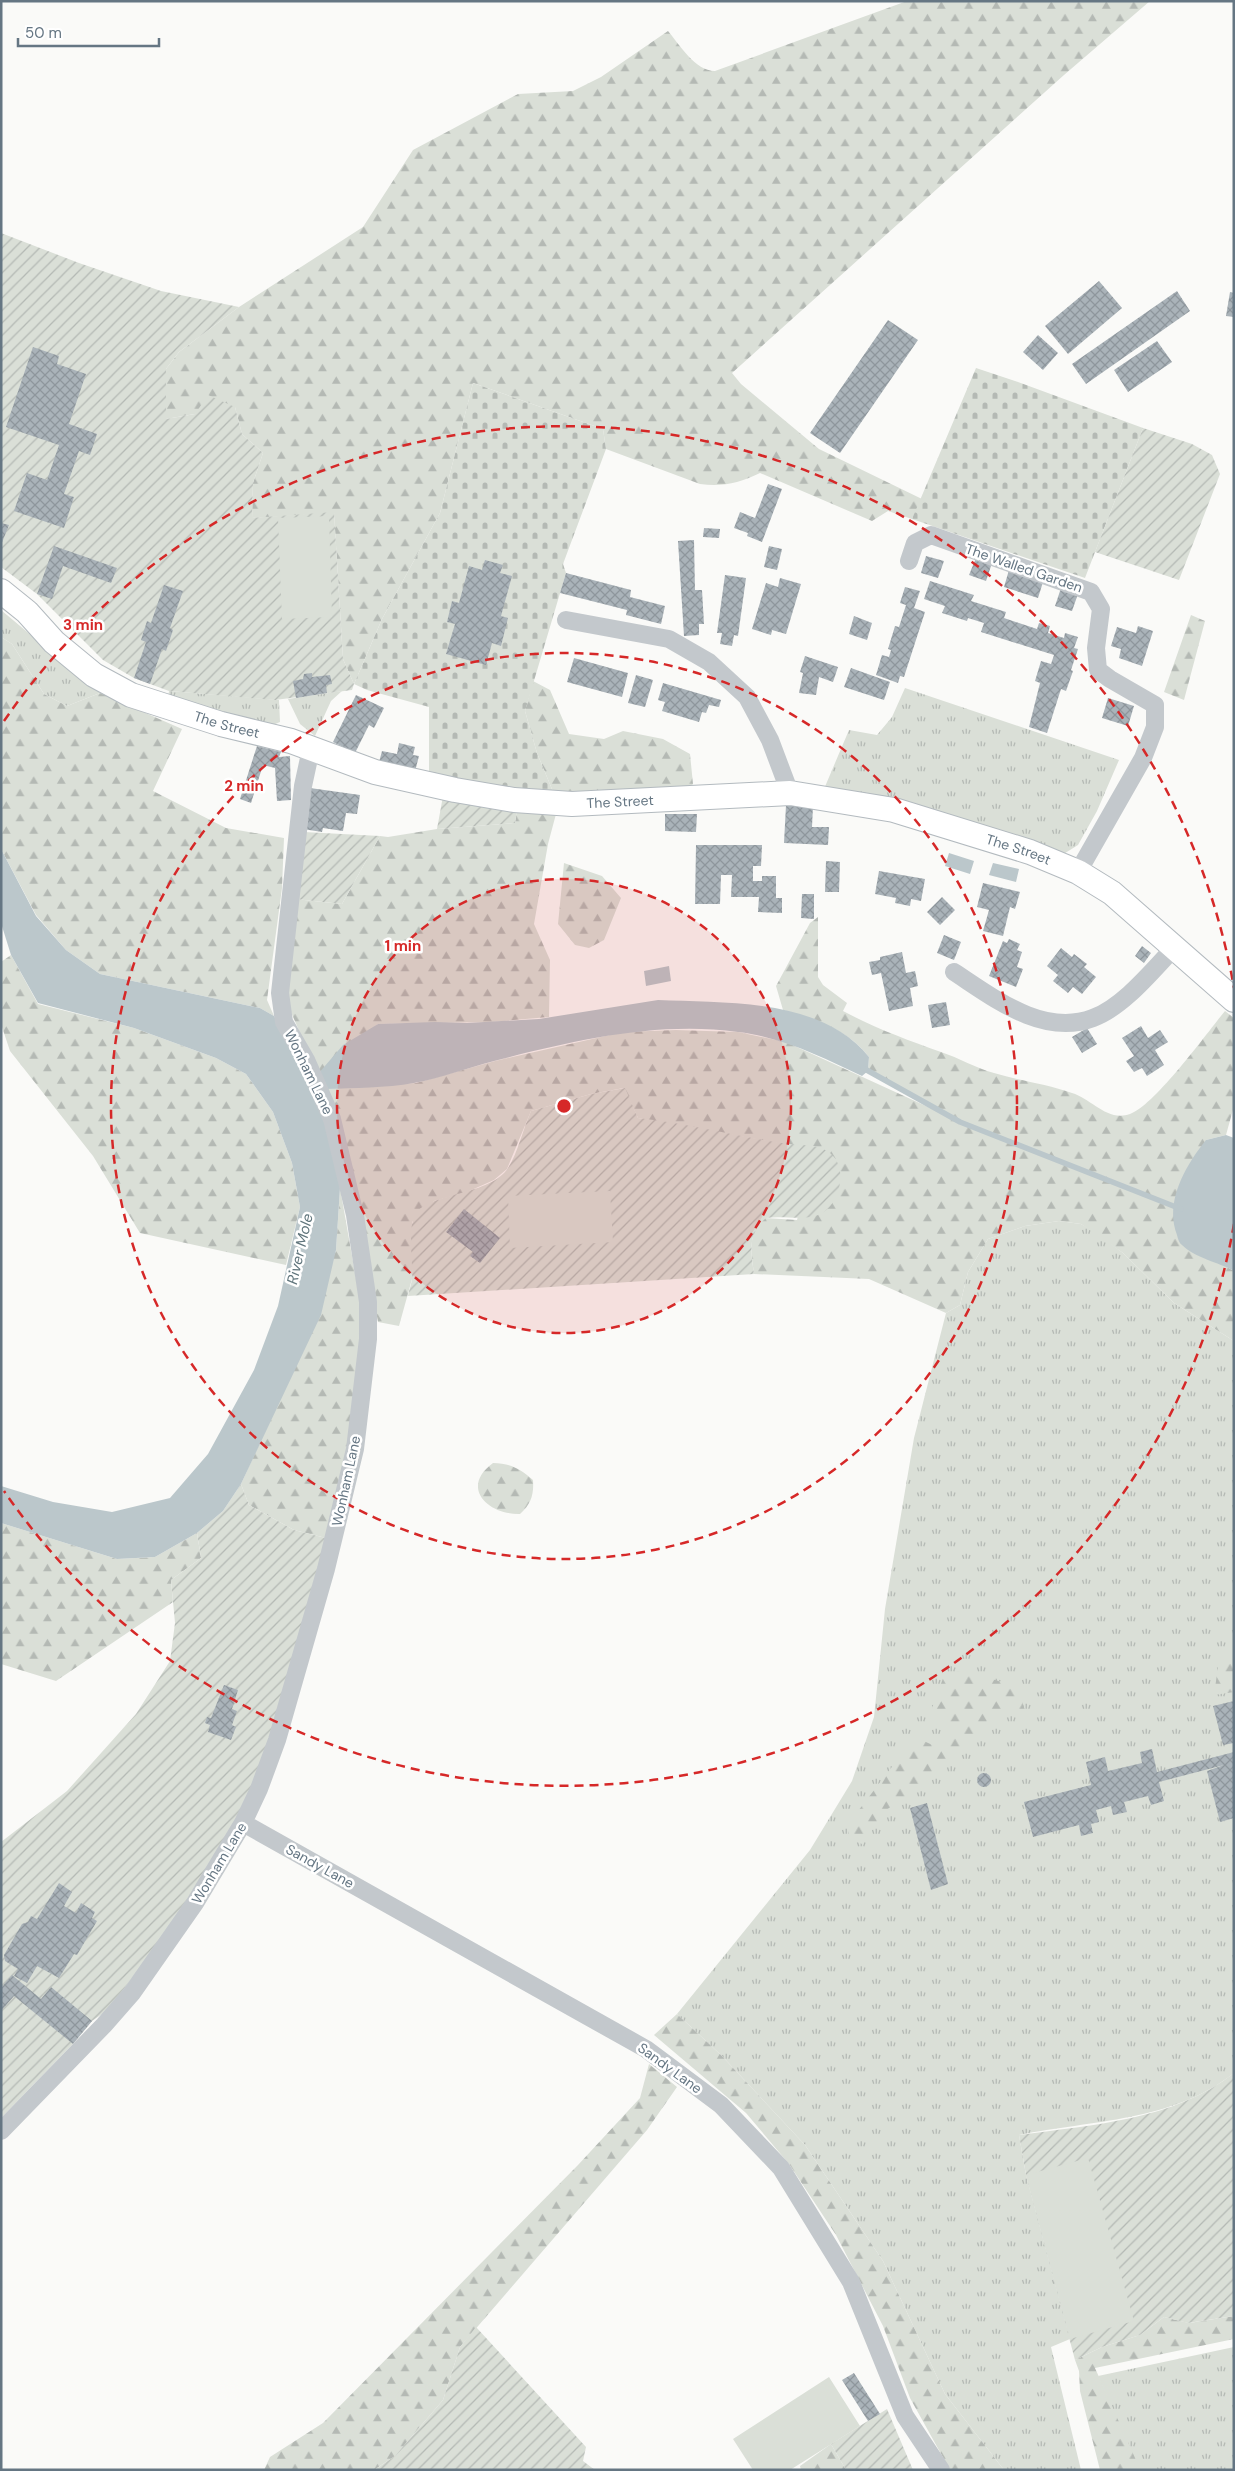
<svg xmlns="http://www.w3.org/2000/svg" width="1235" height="2471" viewBox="0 0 1235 2471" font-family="'DM Sans',sans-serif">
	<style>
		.grass { fill: url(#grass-tufts) }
		.forest { fill: url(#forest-firs) }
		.cemetery { fill: url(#cemetery-stones) }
		.garden { fill: url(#garden-furrows) }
		.pitch { fill: #dadfd7 }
		.water { fill: #bbc7cb }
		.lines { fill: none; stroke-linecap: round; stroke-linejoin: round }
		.stream { stroke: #bbc7cb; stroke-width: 5.5 }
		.building { fill: url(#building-cross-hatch) }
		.secondary-casing { stroke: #b3babf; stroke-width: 26 }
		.street { stroke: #c3c8cc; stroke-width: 18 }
		.secondary { stroke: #fff; stroke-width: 24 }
		.ring { fill: none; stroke: #d62828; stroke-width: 2.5; stroke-dasharray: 9 6 }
		.labels { text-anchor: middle; stroke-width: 5; stroke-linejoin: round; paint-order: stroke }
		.street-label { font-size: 14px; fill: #657683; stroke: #fff }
		.water-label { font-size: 15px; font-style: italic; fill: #60757c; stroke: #fff }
		.centre { fill: #d62828; stroke: #fff; stroke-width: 2.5 }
		.ring-label { font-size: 15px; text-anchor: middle; font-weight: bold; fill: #d62828; stroke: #fff; stroke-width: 5; stroke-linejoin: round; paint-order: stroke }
	</style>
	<defs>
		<pattern id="grass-tufts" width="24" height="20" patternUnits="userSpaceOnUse" patternTransform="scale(1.25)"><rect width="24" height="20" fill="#dadfd7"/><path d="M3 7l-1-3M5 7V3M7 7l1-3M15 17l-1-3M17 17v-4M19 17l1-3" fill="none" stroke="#b4b9b4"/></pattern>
		<pattern id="forest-firs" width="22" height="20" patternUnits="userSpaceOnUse" patternTransform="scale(1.25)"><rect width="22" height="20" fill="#dadfd7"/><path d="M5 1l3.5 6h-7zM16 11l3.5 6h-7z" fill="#b4b9b4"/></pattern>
		<pattern id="cemetery-stones" width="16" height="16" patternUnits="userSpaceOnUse" patternTransform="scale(1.25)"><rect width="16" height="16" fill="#dadfd7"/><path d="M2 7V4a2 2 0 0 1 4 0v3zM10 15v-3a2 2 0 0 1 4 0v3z" fill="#b4b9b4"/></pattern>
		<pattern id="garden-furrows" width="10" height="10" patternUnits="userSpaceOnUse" patternTransform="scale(1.25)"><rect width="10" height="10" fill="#dadfd7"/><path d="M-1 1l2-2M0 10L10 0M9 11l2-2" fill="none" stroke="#b4b9b4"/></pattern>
		<pattern id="building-cross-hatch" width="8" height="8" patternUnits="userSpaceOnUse" patternTransform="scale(1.25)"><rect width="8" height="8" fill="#aab3b9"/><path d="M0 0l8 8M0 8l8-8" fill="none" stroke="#8e969c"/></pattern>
	</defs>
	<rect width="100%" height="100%" fill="#fafaf8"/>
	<path class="grass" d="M1,610l99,83 -33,13 -23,-12 -32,-50 -11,-7z
		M905,688l214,72 -22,51 -19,34 -16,10 -238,-66 25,-59 28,5 15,-18z
		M169,691l110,9 1,22 -7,3 -105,-26z
		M342,691l-11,10 -16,35 -15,-12 -12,-25z
		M1059,1221l22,3 14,8 28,21 51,50 60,38v732c-62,49 -142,47 -215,62l7,40 44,164 -19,8 30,123h-77l-59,-76 -62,-133 -78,-116 -84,-90 -44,-41 133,-164 42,-69 22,-64 11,-108 29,-171 32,-125 14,-8 8,-33 20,-33 37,-13z
		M1234,2347v123h-95l-41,-94z"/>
	<path class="forest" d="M907,1h243l-86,74 -332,298 9,11 78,65 103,50 -10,20 -24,-8 -16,10 -112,-48c-21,10 -37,14 -60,11l-94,-35 -3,-20 -130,-46 -33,130 -58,106 -28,65 -11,-25 -9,-146 -82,5 1,-35 10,-30 -21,-19 -7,-27 -69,12v-50l13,-17 60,-45 124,-80 50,-77 105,-56 55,-3 28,-14 67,-46c12,14 27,40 47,40z
		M1191,615l14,6 -21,79 -20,-8z
		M1,637l11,7 32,50 23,12 33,-13 82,36 -29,62 73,37 58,10 -2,50 -15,112 7,16 -14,-8 -160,-34 -34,-24 -30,-35 -35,-66z
		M533,681l17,9 19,44 35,5 19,-8 40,8 27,15 3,30 -6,6 -133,4 -17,-41 -12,-42z
		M517,810l39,4 -8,30 -14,80 16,36 -1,57 -57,5 -114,2 -60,50 -31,-71 8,-104 47,5 38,-68 8,1 49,-8 78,-6z
		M564,863l38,13 19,22 -17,42 -15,8 -14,-3 -17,-21z
		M818,917v60l5,8 24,18 -4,8c32,17 64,29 98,41 18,6 35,16 53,21 26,8 53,11 78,20 20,6 35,29 58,21 25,-9 76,-80 95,-103l9,7v88l-8,29 -20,5 8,120 20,11v70l-60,-38 -51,-50 -42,-29 -22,-3 -34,5 -37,13 -20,33 -8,33 -14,8 -77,-34 -115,-5c-3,-23 -7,-39 11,-56l32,2 19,-73 -33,-3 -145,-26 -14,-30 -33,6 -60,17 -24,58 -13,11 -27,12 -33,9 -22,21v57l-13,47 -21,-4 -8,-45 -44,-188 90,-6 79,-22 128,-29 53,-2 62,2 48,10 164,75 -82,-46 1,-14c-23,-29 -52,-36 -86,-47l-7,-24 34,-63z
		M11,955l27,49 96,24 82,30 30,16 27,38 19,51 8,44 -14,58 -146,-32 -47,-77 -83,-105 -9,-27v-62z
		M340,1188l23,130 -17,143 -20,77 -32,-8 -45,-25 -8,-21 33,-72 62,-162z
		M493,1463c17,0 28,6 40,17 1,15 -2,24 -13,34 -31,1 -61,-26 -27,-51z
		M1,1523l116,36 38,-2 42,-24 4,25 -30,22 2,22 -117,79 -55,-17z
		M1234,1646v46l-20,3 4,-28z
		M966,1671l52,16 7,24 -28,1 -29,27 -14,21 -45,35 -23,15 -24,34 -13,-6 -1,-14 67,-87 24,11 11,-16 -18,-24 13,-35z
		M677,2014l44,41 84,90 78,116 62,133 59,76h-54l-40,-72 -27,-72 -47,-91 -47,-71 -43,-51 -92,-78z
		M649,2064l28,23 -30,43 -187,217 -17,53 -48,56 -21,14h-110l6,-13 53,-34 255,-258 62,-67z
		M1234,2316v23l-139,29 44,99v3h-39l-20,-79 -1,-20 -4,-11 27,-13 38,-12 24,-18 25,6z
		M831,2444l15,26h-45l-1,-4z"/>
	<path class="cemetery" d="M976,368l42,14 125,46 -58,150 -173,-59z
		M473,383l130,46 3,20 -43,115 3,9 -41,138 12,42 17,41 -31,-3 -94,-18v-66l-62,-17 -13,-6 28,-65 58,-106z"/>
	<path class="garden" d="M1,233l78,30 82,28 78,16 -60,45 -13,17v50l29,-5 13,-19 27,12 7,27 21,19 -10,30 -1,35 82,-6 9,147 11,25 -2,6 -77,10 -106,-9 -35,-13 -31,-18 -66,-66 -36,-27z
		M1143,428l49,16 20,11 8,19 -41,106 -84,-28z
		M443,796l74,14 -2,13 -78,6z
		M304,832l76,4 -38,68 -47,-5z
		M625,1088l13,30c48,5 96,18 144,25 15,3 35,0 48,10 11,9 12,23 9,35 -12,42 -44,26 -73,30 -19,17 -15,33 -12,56l-346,22c1,-6 4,-13 4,-19 1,-17 -5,-50 4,-64 14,-20 75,-18 92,-45 10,-16 15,-39 23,-57l60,-17z
		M241,1484l8,21 45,25 32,8 -68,242 -31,60 -76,113 -43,57 -16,11 -19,23 -72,74v-276l66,-51 69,-77 34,-53 5,-38 -4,-43 30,-22 -4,-25 26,-22z
		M1234,2073v243l-46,7 -24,-6 -24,18 -38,12 -27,13 -49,-185 -7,-40c72,-10 156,-15 215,-62z
		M476,2327l110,120 -3,14 12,9h-221l21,-14 48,-56 17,-53z
		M887,2409l26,61h-67l-15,-26z"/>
	<path class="pitch" d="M329,516l3,101 -50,2 -4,-101z
		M610,1191l3,51 -103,6 -2,-52z
		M1088,2158l46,163 -64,18 -44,-164z
		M829,2377l31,49 -70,44h-37l-20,-31z"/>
	<path class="water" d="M1,849l35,67 30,34 34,24 160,34 14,8 19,34 32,69 15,69 -4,62 -15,65 -80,169 -18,27 -26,22 -42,24 -38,2 -116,-36v-37l52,16 59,10 58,-14 38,-44 46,-84 24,-64 22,-99 -8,-44 -19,-51 -27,-38 -30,-16 -82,-30 -96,-25 -27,-48 -10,-32z
		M949,853l25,8 -4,13 -25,-8z
		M993,863l26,6 -3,13 -27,-7z
		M669,966l2,15 -25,5 -2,-15z
		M658,1000c68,3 164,-2 211,57l-1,14 -6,5c-40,-19 -80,-39 -124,-44 -83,-11 -165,9 -244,29 -27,7 -53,17 -80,22 -29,5 -59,5 -88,6l-8,-15 25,-29 35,-21 57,-2 32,1 72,-4z
		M1226,1135l8,3v133c-16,-9 -39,-13 -52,-26 -3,-2 -4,-6 -5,-10 -13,-33 9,-70 29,-95z"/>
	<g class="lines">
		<path class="stream" d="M863,1068l97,54 221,87"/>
	</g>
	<path class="building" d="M1099,281l23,27 -54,46 -23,-28z
		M1177,291l13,20 -104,73 -14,-20z
		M1230,292l4,1v24l-8,-1z
		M888,320l30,20 -78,113 -30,-20z
		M1038,335l20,18 -15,17 -20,-18z
		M1157,341l15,21 -44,30 -14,-22z
		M33,347l26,9 -2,8 29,10 -17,50 28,10 -7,21 -11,-4 -15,43 10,3 -10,31 -50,-17 13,-38 20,7 12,-35 -53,-18z
		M768,484l14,5 -20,53 -15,-6 1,-3 -14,-5 6,-16 15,6z
		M1,523l8,2 -8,20z
		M704,528l16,1 -1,9 -16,-1z
		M694,540l1,50h7l2,34h-5v11l-15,1 -6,-95z
		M54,546l63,22 -6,15 -48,-17 -11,33 -15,-5z
		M769,546l13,3 -5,21 -13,-3z
		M926,556l18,5 -6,17 -17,-5z
		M976,558l16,5 -6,18 -17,-6z
		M485,560l18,5 -3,8 12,3 -11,40 7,2 -7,28 -9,-3 -6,22 -40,-11 9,-30 -8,-2 5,-21 7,2 10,-37 13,4z
		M1009,570l34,12 -5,16 -34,-11z
		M566,573l65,17 -1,7 35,9 -4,18 -35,-9 1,-5 -67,-17z
		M725,575l21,3 -8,58 -4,-1 -2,11 -12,-2 2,-11h-5z
		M780,578l21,6 -15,50 -14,-4 -1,5 -19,-6 14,-46 12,4z
		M930,581l44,14 -3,6 35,11 -2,6 33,11 2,-6 11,3 -2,7 16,5 1,-5 13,4 -4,11 4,1 -7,21 2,1 -7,20 -5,-2 -14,44 -18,-6 11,-44 -5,-2 6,-20 10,3 3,-9 -73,-23 3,-9 -16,-5 -1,3 -25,-8 3,-7 -21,-7z
		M164,585l19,6 -13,37 3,2 -7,21 -4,-2 -12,35 -16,-6 12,-36 -5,-2 6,-19 4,2z
		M905,587l15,4 -6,17 11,4 -21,65 -4,-1 -2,7 -22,-8 6,-20 7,2 2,-7 -3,-1 7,-23 4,1 7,-22 -6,-2z
		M1061,588l17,6 -6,17 -17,-5z
		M854,616l18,7 -5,17 -18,-6z
		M1138,626l15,5 -11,35 -23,-8 2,-9 -10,-3 6,-19 19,6z
		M805,656l33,11 -5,15 -14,-5 -3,18 -17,-2 4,-20 -3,-1z
		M574,658l54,15 -6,24 -55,-15z
		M851,668l39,14 -6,18 -40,-13z
		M312,673v4l18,-2 2,9 -6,1 1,8 -31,5 -3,-17 10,-2 1,-5z
		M636,675l17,5 -8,27 -17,-4z
		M663,683l58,17 -2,7 -10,-2 -3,8 -4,-1 -3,10 -37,-11 3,-9 -7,-2z
		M356,695l28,13 -10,20 -5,-3 -14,28 -22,-11z
		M1108,698l26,8 -6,20 -26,-8z
		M399,743l16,4 -2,8 6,1 -5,19 -36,-9 4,-15 15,3z
		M257,746l24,6 -2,5 11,-1 1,44 -14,1 -2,-33 -12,-3 -12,38 -11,-4z
		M310,788l50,7 -3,19 -11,-1 -3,18 -20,-3 -1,4 -19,-3z
		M786,805l27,1 -1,21h17l-1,18 -44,-2z
		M665,814h32l-1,18 -31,-1z
		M696,845h66l-1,21h-8v15h9v-5h14v22h6v15l-24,-1 1,-15h-28l1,-22h-11l-1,29h-25z
		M826,861l14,1 -1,30h-14z
		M879,871l46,8 -4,22 -10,-2 -1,7 -15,-3 1,-5 -21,-4z
		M983,883l37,9 -5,17 -5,-2 -7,29 -20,-5 6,-21 -12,-3z
		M802,894h12v25l-13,-1z
		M942,897l13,13 -15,15 -13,-13z
		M944,935l17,7 -7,18 -17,-7z
		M1009,939l11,5 -3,6 5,2 -5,15 6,2 -7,18 -27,-11 14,-35 4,2z
		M1142,946l9,7 -7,10 -9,-7z
		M1061,948l11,9 2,-3 13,10 -3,3 12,10 -14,17 -9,-7 -5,6 -15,-12 5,-6 -11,-9z
		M902,952l4,21 9,-2 3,15 -8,2 3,18 -24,5 -8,-38 -9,2 -3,-13 11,-2v-3z
		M946,1002l4,23 -18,3 -4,-23z
		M1141,1026l7,12 12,-8 8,12 -13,8 9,15 -17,11 -5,-8 -8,4 -8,-11 8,-5 -12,-18z
		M1087,1028l10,16 -15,9 -10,-16z
		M464,1209l36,29 -20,25 -10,-7 3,-4 -27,-20z
		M224,1685l14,5 -6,19 5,2 -5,14 4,2 -5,13 -23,-8 2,-7 -5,-2 2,-6 4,1z
		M1234,1701v42l-11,2 -10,-39z
		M1152,1749l5,23 77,-20v66l-14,4 -13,-51 17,-6 -65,17 5,19 -13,4 -3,-9 -24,6 3,10 -14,3 -2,-9 -15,4 3,12 -8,2 2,9 -12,3 -2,-11 -46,12 -9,-35 67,-17 -5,-23 19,-5 3,14 34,-8 -2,-11z
		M977 1780a7 7 0 1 1 14 0a7 7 0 1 1-14 0Z
		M927,1803l21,81 -17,6 -21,-82z
		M59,1883l13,9 -8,14 12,7 5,-10 14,9 -3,6 5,3 -20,34 -3,-1 -15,24 -22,-12 -10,17 -13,-7 4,-7 -13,-8 -1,-6 18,-31 6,-2 3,-6 6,3z
		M12,1975l29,24 10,-12 41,34 -19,23 -59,-48 -13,15v-23z
		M854,2373l26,41 -12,7 -26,-41z"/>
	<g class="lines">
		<defs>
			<g id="secondary">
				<path id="s1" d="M1,591l26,21 27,30 40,33 37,20 90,29 70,17 84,31 80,18 59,10 58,4 218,-11 104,17 136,42 48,20 34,21 122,107"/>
			</g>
		</defs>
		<use href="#secondary" class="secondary-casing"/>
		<path class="street" d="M909,561l6,-18 16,-8 160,57 10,17 -5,39 2,22 12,9 45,26v22l-12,31 -65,114
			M566,620l103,19 40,23 38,35 23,43 20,53
			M954,972c40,26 89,65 139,46 30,-11 59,-47 80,-69
			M243,1823l403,226 75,56 60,63 70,114 54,134 36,54
			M1,2131l103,-106 28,-32 63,-90 48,-80 16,-34 18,-49 49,-171 29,-120 13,-110v-37l-13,-87 -23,-96 -26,-59 -22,-38 -4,-29 23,-207 8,-37"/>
		<use href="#secondary" class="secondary"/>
	</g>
	<circle cx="564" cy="1106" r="227" fill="#d62828" fill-opacity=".12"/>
	<g class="ring">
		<circle cx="564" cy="1106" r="227"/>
		<circle cx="564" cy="1106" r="453"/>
		<path d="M1234 1224A680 680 0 0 1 4 1491M4 721A680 680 0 0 1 1234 988"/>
	</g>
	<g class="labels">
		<g class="street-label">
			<text transform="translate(1024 568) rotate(19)" y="5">The Walled Garden</text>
			<text dy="5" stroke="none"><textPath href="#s1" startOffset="268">The Street</textPath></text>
			<text dy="5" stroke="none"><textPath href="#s1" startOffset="672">The Street</textPath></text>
			<text dy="5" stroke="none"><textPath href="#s1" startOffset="1078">The Street</textPath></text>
			<text transform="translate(309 1072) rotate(64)" y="5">Wonham Lane</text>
			<text transform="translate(346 1481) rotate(-78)" y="5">Wonham Lane</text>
			<text transform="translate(219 1863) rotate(-59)" y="5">Wonham Lane</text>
			<text transform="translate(320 1866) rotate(29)" y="5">Sandy Lane</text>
			<text transform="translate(670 2068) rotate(36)" y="5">Sandy Lane</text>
		</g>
		<g class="water-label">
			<text transform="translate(300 1249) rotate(-77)" y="5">River Mole</text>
		</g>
	</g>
	<circle cx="564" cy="1106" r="8" class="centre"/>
	<g class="ring-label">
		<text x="83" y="630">3 min</text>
		<text x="244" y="791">2 min</text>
		<text x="403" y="951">1 min</text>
	</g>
	<rect width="1235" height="2471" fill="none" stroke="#657683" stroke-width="5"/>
	<path d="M18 38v8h141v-8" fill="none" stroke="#657683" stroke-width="2.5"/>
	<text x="25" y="38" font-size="15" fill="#657683" stroke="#ffffff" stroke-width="4" paint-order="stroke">50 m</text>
</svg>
